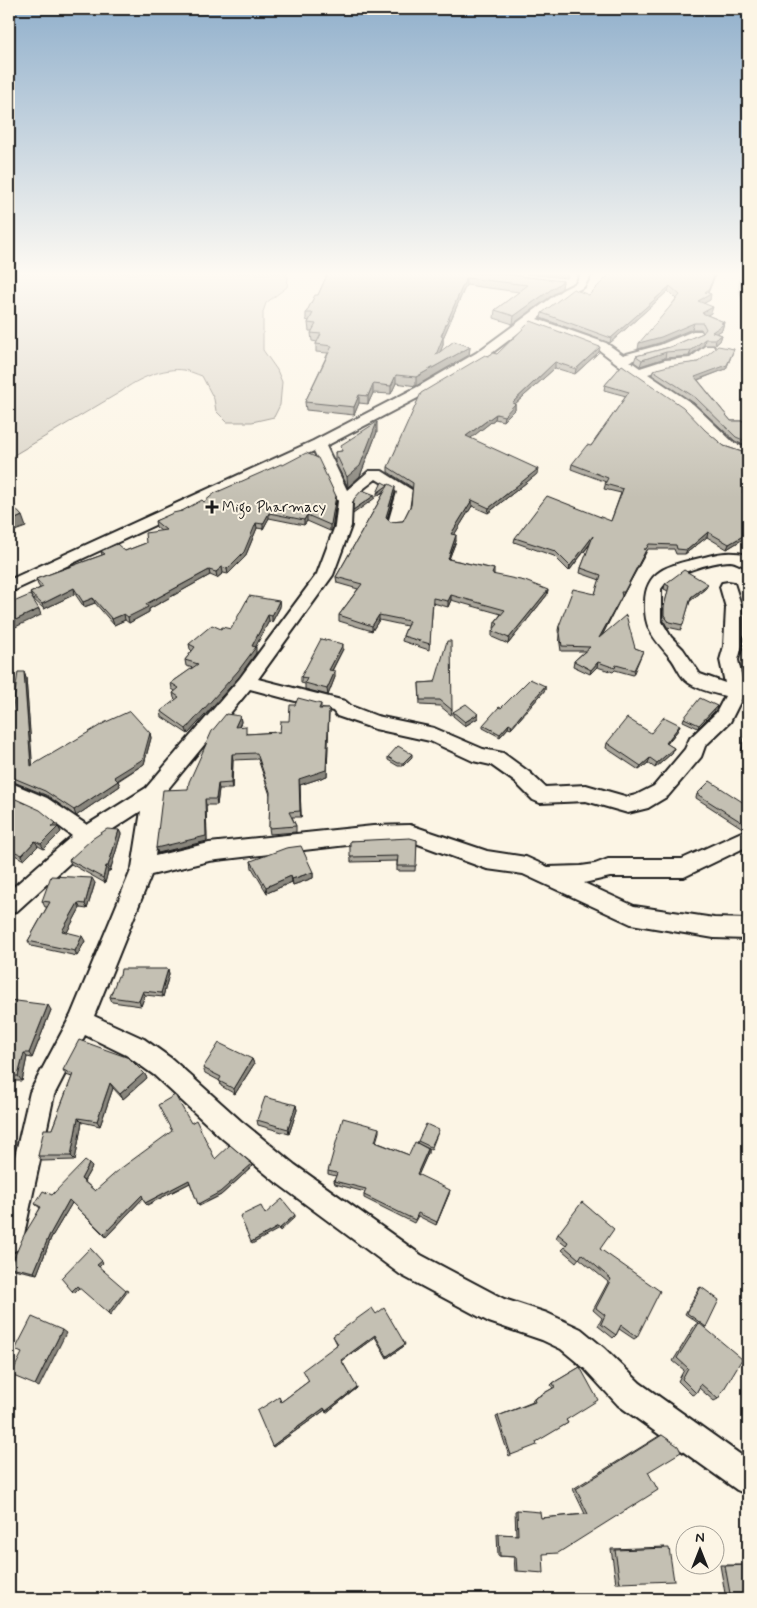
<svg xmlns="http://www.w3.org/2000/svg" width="757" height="1608" viewBox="0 0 757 1608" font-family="Mynerve,sans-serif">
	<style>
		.green { fill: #dbd5c8; stroke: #7c7872 }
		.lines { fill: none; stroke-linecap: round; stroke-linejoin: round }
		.minor-casing { stroke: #1c1c1c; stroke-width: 4 }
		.minor { fill: #fcf5e5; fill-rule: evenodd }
		.wall { fill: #a9a59a; stroke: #1c1c1c }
		.shaded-wall { fill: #89867d; stroke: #1c1c1c }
		.building { fill: #c4c0b3; stroke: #1c1c1c }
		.poi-dot { fill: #1c1c1c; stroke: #fcf5e5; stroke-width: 2 }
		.labels { text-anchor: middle; stroke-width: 4; stroke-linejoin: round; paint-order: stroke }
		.far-poi-label { font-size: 15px; fill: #1c1c1c; stroke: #fcf5e5; text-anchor: start }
	</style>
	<rect width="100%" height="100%" fill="#fcf5e5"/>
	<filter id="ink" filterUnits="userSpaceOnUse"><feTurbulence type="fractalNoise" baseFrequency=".02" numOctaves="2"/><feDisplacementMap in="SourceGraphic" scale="10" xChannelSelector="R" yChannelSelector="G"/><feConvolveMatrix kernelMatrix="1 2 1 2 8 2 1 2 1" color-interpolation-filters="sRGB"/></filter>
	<g filter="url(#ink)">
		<path class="green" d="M9,273h277l2,5 -1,9 -21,16 -3,9v38l14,20 5,12 -2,23 -6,12 -22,5h-25l-11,-11 -2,-12 -12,-23c-6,-2 -12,-5 -18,-6 -20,-3 -47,9 -62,21l-113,67z
			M740,273h8v47l-9,-31z"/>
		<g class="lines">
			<defs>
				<path id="minor" d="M581,273h11l-8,14 -14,7 -33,25 69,24 17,12 37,-10 33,-14h8l2,3 -2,3 -33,14 -38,10 10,7 25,-8 25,-2 15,-12h8l2,3 -2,3 -16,12 -30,4 -19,6 45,30 41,39 14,6v9l-24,-9 -19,-16 -22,-23 -34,-22 -51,-39 -68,-25 -46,35 -53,32 -105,55 21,44 22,-19h13l30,19 -3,20 -8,16h-10l-3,-3 9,-31 -21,-13 -13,10 -11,13 -1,24 -18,49 -75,104 87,22 6,5 26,10 57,12 49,21 20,4 26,19 16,15 41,-2 42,12 8,-2 18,-9 31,-37 5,-11 26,-25 9,-17c-12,-3 -25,-6 -36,-13 -10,-6 -12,-19 -20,-27 -16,-19 -25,-28 -24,-53 0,-32 24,-38 51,-44 21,-5 31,-9 52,-4v12c-6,-1 -12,-6 -18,-6 -19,1 -59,12 -69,28v31l10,17 12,12 17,25 25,9 -5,-23 4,-14 2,-38 -6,-21 2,-4 6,-1 6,1 8,25v38l-4,14 7,32 -15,30 -25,24 -4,11 -33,39 -20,12 -20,5 -42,-12 -46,2 -7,-3 -18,-18 -24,-17 -18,-4 -43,-20 -55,-12 -38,-13 -4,-5 -83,-22 -87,106 -8,61 54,-13 164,-17 37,-1 77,26 39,6 22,10 33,-1 14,-2 13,-5h74l66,-30v17l-64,31h-74l-26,6 50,23 80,12 34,1v20l-34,-1 -83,-14 -108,-50 -36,-5 -77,-28 -37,1 -164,19 -58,14 -57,141 50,23 28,20 69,62 54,44 126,90 83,44 43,14 34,16 23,19 36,35 108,77v35l-11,-5 -119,-85 -34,-37 -23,-19 -19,-9 -53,-18 -88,-47 -124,-92 -54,-44 -69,-64 -28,-20 -41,-20 -31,60 -31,144 -4,10 -10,4v-71l21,-90 41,-77 61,-147 9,-57 -48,31 -76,69 -8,2v-22l63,-55 -29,-22 -34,-16v-16l38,16 40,27 59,-37 94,-110 77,-104 18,-48 3,-25 -24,-50 -299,139 -6,1v-11l304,-139 108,-56 55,-32 86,-63 14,-7z"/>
			</defs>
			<use href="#minor" class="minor-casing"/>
			<use href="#minor" class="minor"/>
		</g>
		<path class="wall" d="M328,273l235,8 -1,7 -49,36 -19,-6 1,-8 24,-18 -53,-7 -23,53v7l-3,7 30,-5 -1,8 -53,31 -20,-3 -5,11 -18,-1 -5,11 -9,-1 -5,12 -48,-5 -1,-8 23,-49 -12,-1v-8l1,-2 -5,-1 -1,-8 2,-2h-4l-1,-8 1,-2 -3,-1v-7l12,-18z
			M517,273h51l-1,5z
			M611,273h105l-8,20 2,7 -6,3 7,10 -4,2 17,7 -2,8 -5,3 5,2 -2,6 -5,4h-11l-15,11 -24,2 -25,8 -6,-4 2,-6 34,-9 33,-14 -2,-4h-9l-33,14 -21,6 38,-50 -8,-8 -58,52 -69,-25 1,-5 47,-18z
			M599,352l-24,22 -20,-6 -40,36v5l-12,12 -8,-2 -25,19 67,36 -49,39 -16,-7 -18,29 2,6 -7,18 45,10v6l53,20 -39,49 -16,-7v-6l3,-3h-1l1,-6 6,-8 -50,-14 -3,7 -15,-4 -4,47 -27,-9 1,-5 4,-10 -28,-6 -7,11 -33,-10v-6l19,-26 -21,-6 -1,-6 49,-86 -8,5 5,-14 13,11 -8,25 3,4 13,-1 8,-16 2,-17 -25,-16v-5l100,-111 9,-2z
			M732,354l-6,15 -28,11 33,41h17v26l-13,-6 -41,-38 -42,-28 1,-5 45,-8z
			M622,365l102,81 24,8v41h-1l1,1v40l-21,13 -20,-12 -22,17h-9l-2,-5h-26l-26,48h-1l-1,3 -18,36 41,15 -10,24 -18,-5 -2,2 -16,-5 -7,7 -17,-8 1,-5 11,-10h-24l-3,-21 1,-4 36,-32 5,-14 -20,-7 1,-5 10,-25 -22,28 -15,-15 -40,-14 1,-4 96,-17 10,-28 -17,-4 2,-7 -35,-13 1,-5 19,-18 35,-50 -22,-6 1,-5z
			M377,432l-17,44 -12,11 -13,-25v-10l7,-1z
			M336,496v5l-4,29 -2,1 -23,-10 -3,4 -35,-7 -6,11 -6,-1 -12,29 -17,17 -5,-1 -6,5 -7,-3 -61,34v3l-20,11 -4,-3 -11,5 -19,-22 -11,4 -9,-13 -31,15 -12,-11 -2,-5 10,-5 -2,-3 -2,-6 66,-24 -1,-4h24l21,-8 15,-12 -5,-4 -1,-6 27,-10 22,-9z
			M665,584l41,4 -16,13 -9,29 -14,-3 -4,-8v-8l5,-20 -4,-2z
			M279,601l1,6 -8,15 -3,-1 -14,26 1,6 -17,24 -51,57 -26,-17 -1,-6 15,-11 -2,-2 -1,-5 2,-2 -3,-2 -1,-6 22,-15 -7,-2 -1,-6 7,-9 -2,-2 -1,-5 32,-15h10z
			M343,649l-11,22 3,6 -7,18 -23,-6v-5l-4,-1v-6z
			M24,672l2,6 6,87 118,-32 1,5 -7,26 -26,17 2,5 -44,30 -28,-20 -39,-16v-46z
			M435,682l17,28 -1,5 -11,-9 -20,-1 -1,-22z
			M545,686v4l-34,39 -3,-1 -8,9 -17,-9v-3l18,-17z
			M321,704v5h8l-2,67 -27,9 1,32h-9l4,9v6l-26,2 -1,-6 1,-33 -12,-36 -25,1 -1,29h-13l-2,16h-11l1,36 -49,12 -2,-5 32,-59 52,-73 1,6 -2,4 8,8 33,-2 9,-11z
			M748,706v35l-7,12z
			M716,710l-18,18 -15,-7 1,-3z
			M453,712l25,2v4l-13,8 -12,-10z
			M678,730l-11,14 7,4 -2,5 -17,15 -7,-5 -9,7 -33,-22 1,-5 44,-10z
			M388,757h24l-9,9h-5l-10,-6z
			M710,781l38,47 -4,1 -48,-31 1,-4z
			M9,796l47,27 5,9 -17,17 -6,-3 -14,14 -15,-8z
			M119,830l2,4 -11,37h-2l-3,12 -34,-19 -2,-4z
			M417,840l-2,31h-18v-10l-46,1 -1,-21z
			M251,861l62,11v6l-20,7 -1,-3 -25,11 -15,-25z
			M95,883l-8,26 -7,-1 -13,24 18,9 -8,15 -46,-10 -3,-5 19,-34h-2l-3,-6z
			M168,969l1,5 -6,23 -18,-2 -4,11 -29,-4 -2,-5 10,-21z
			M9,1000l42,10 -19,48 -5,-1 -5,24h-7l-3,17 -3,1z
			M252,1059l2,5 -19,30 -14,-8 -1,-5 -15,-8 -2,-5z
			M63,1070l81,3 3,5 -24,21 -10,-11 -13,38 -18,-4 -7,38 -33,1 -4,-5 14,-27 20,-52 -6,-2z
			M296,1105l1,5 -8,24 -31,-9 -1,-5z
			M191,1123l24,36 38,7 -32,29 -22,11 -9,-23 -43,22 -4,-7 -37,39 -34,-34 -21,35 -14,36 -24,-5 -3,-2 30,-59 -5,-4 17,-9 37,-31 3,3 -8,14 11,10z
			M379,1128v4l-3,10 33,13 19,-6v4l-10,22 31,19 -13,31 -18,-9 -4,7 -50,-25v-3l1,-3 -30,-8 -1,-3 2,-5 -8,-2v-3z
			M438,1132l-7,18 -14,-7 1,-2z
			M558,1234l42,15 37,88 -3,2 -15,-10 -3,6 -3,3 -15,-12 4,-8 -9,-8 15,-28 -29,-24 -3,4 -14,-12 4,-4 -10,-8z
			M701,1287l5,40h-2l14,72 -4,2 -15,-13 -3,5 -4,2 -14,-14 6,-11 -11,-9 22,-36 3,-2 -13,-9 14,-26z
			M376,1314l28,32 -17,12 -12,-21 -33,24 15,27 -31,25 -1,-3 -52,37 -1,-1 7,-49 2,5 28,-21 28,-37 -4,-8z
			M580,1367l-14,53 2,3 -59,33 -13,-39 2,-1 35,-14 -1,-2 2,-1 19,-11 -2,-3 2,-2z
			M662,1435l-14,37 -105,82 -26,17h-2l-1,-14 -16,-1 -1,-22 19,1 -1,-24 2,-1 24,8 44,-4 -12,-25 86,-53z
			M665,1547l-45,36h-4l-5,-34z
			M720,1565h28v34h-22z"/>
		<path class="shaded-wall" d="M715,273h1l-9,22 -2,-3z
			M466,278v7l-23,53v7l-7,18v-8l5,-19z
			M563,281l-1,7 -49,36 1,-8z
			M670,286l-2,5 -58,52 1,-5z
			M711,294l-1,6 -13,7 1,-6z
			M713,307l-2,6 -11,6 2,-6z
			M724,322l-2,8 -12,7 2,-5z
			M694,323l-2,6 -33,14 -21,6 1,-6z
			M722,335l-2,6 -5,4 1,-6z
			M705,339l-1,6 -15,11 2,-6z
			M470,347l-1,8 -53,31v-9z
			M600,347l-1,5 -24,22 1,-5z
			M734,349l-8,20 -32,12 1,-4z
			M666,352l-1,6 -25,8 2,-6z
			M555,362v6l-40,36v5l-12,12 1,-5 8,-13z
			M396,375v8l-5,11v-8z
			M373,384v9l-5,11v-8z
			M359,395v8l-5,12v-8z
			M496,414l-1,5 -29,23v-6z
			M377,422v10l-17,44 -12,11 -1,-10z
			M538,469l-1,5 -49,39 1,-5z
			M388,485v3l-11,8v-3z
			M395,487v6l-9,29v-5z
			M748,491v4l-8,1 2,-4z
			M375,495v3l-22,16v-4z
			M336,496v5l-4,29 -2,1v-6z
			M472,500v6l-21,34v-6z
			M269,513v5l-6,11v-5z
			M307,515v6l-3,4v-5z
			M22,516l4,11 -17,6v-11z
			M256,523l1,5 -12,29 -17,17 -1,-5z
			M708,532l-1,5 -22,17 2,-4z
			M748,533v3l-21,13 2,-5z
			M456,535v6l-9,23 1,-5z
			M593,536l-1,5 -23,30 1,-5z
			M646,550l-1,4 -23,43 2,-5z
			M222,567l1,6 -6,5 -1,-6z
			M209,570l1,5 -61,34v3l-20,11 -1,-6 18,-13z
			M708,584l-2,4 -16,13 1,-4z
			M74,588l1,6 -31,15 -2,-5z
			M548,590l-1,5 -39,49 1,-6z
			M451,595v5l-3,7v-6z
			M622,596l-2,4 -22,43 1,-5z
			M93,598l2,5 -11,4 -1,-5z
			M279,601l1,6 -8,15v-6z
			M39,609l2,6 -32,15v-7z
			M124,614l1,6 -11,5 -2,-6z
			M268,615l1,6 -14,27 1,-1v6l-17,24 -51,57 -2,-5 66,-83z
			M379,615v5l-7,11v-5z
			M343,644v5l-14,27v-6z
			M598,662l-1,5 -7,7 1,-4z
			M335,671v6l-7,18 -1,-6z
			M24,672l2,6 7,93 -2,-5z
			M545,686v4l-34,39 1,-3z
			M717,706l-1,4 -18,18 1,-3z
			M329,709l-2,67 -27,9 1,32 -2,-38z
			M478,714v4l-13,8v-4z
			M240,716l1,6 -5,11 -1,-6z
			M509,724l-1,4 -8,9v-3z
			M680,725l-2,5 -14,17 2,-4z
			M150,733l1,5 -7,26 -29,18 -1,-5z
			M674,748l-2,5 -17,15 2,-5z
			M232,754l1,6 -1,29 -1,-6z
			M412,754v3l-9,9v-3z
			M650,758l-2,5 -9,7 2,-4z
			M118,781l2,5 -44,30 -2,-6z
			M218,784l1,5 -2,16 -1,-6z
			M205,799l1,6 1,36 -49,12 -2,-5z
			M56,823l5,9 -17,17 -3,-5 10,-17z
			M746,825h2v3l-4,1z
			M119,830l2,4 -11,37 -2,-5z
			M35,841l3,5 -14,14 -2,-5z
			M106,866l2,5 -3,12 -2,-5z
			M313,872v6l-20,7 -1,-6z
			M291,876l1,6 -25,11 -1,-6z
			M92,878l3,5 -8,26 -2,-5z
			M78,903l2,5 -15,28 -3,-5z
			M82,936l3,5 -8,15 -2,-5z
			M168,969l1,5 -6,23 -2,-4z
			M143,991l2,4 -4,11 -2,-5z
			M48,1005l3,5 -19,48 -3,-5z
			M24,1053l3,4 -5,24 -4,-5z
			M252,1059l2,5 -19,30 -1,-5z
			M144,1073l3,5 -24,21 -3,-5z
			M12,1076l3,5 -3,17 -3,-4z
			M110,1083l3,5 -13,38 -3,-5z
			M296,1105l1,5 -8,24 -1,-5z
			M78,1118l4,4 -7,38 -4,-4z
			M428,1149v4l-11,25v-4z
			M89,1164l3,3 -8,14 -3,-2z
			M252,1164l1,2 -32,29 -22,11 -1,-2z
			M189,1180l1,3 -43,22 -2,-2z
			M450,1190l-1,4 -13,31 1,-3z
			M142,1195l2,2 -38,40 -2,-3z
			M69,1200l3,3 -21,35 -14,36 -3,-2 15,-36z
			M295,1215v2l-15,14 -1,-2z
			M278,1227l1,2 -27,15 -1,-2z
			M90,1248l13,15 -4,4 -2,-2z
			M77,1286l2,2 -5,5 -2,-2z
			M126,1290l2,1 -18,24 -2,-2z
			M62,1330l4,3 -27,54 -4,-2z
			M375,1335v2l-33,24 -1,-1z
			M405,1344l-1,2 -17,12v-2z
			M357,1387v1l-31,25v-2z
			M324,1408l1,2 -52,37 -1,-1z"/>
		<path class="building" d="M328,273h167l68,8 -49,35 -19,-6 33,-25 -62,-7 -25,58 2,1 -7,18 18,-14 16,6 -54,30 -20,-2 -5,11 -18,-2 -5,12 -9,-1 -5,12 -49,-5 27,-56 -16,-2 5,-10 -10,-1 5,-9 -8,-1 5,-10h-7l9,-18h3z
			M611,273h104l-6,16 -4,3 6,2 -13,7 15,6 -11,6 22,9 -3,1 3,1 -12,8 10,3 -6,4h-11l-14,11 -25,2 -24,8 -6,-4 34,-9 33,-14 3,-4 -3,-6h-9l-33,14 -22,6 41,-48 -10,-9 -59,52 -69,-25 31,-24 16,6z
			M531,321l69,26 -24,22 -21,-7 -43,41 3,1 -11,12 -8,-2 -30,22 72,33 -49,39 -17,-8 -21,34 5,1 -8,24 46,10 -2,5 33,7 23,9 -39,48 -17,-7 6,-7 -3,-2 10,-12 -54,-15 -3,6 -15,-3 -3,46 -27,-8 6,-15 -30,-6 -7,11 -33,-11 23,-31 -26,-7 53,-93 6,3 -9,30 4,5 13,-1 8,-16 2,-22 -25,-16 33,-74 64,-38 3,1 5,-3 4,1z
			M718,346l16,3 -7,16 -32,12 36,44h17v21l-12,-5 -40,-39 -43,-28 15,-4 30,-4z
			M622,365l61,42 22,23 19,16 24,8v37l-6,1 6,4v37l-19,11 -21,-12 -21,18 -10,-1 -1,-4 -27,-1 -3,5h-2l2,1 -22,42h-3l1,4 -23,42 27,-23 9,33 8,3 -9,19 -18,-5 -1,3 -17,-6 -7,8 -17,-9 16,-14 -28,-1 -3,-20 14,-37 22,5 6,-19 -20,-7 12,-32 -23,30 -15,-15 -40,-13 32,-42 64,25 12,-32 -18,-5 3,-6 -36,-14 15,-19 4,1 38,-54 -24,-7z
			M377,422l-17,44 -13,11 -12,-25 7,-1 -1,-6z
			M306,453l12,5 18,38 -5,28 -1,1 -23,-10 -3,5 -35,-7 -6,11 -7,-1 -12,29 -17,17 -5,-2 -6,5 -7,-2 -63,34 2,3 -20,10 -4,-3 -12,5 -19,-21 -10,4 -9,-14 -32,16 -12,-11 13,-6 -7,-8 69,-25 -4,-3 16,-7 8,7 21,-8 -1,-10 21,-3 -11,-9 18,-8 9,-2 20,-11 2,2 11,-9 66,-29 2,1z
			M382,482l6,3 -11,8z
			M362,490l13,5 -22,15 1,-11z
			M9,502l13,14 -13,6z
			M684,570l24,14 -17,13 -8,28 -14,-3 -5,-7v-8l5,-21 -4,-2z
			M30,595l9,14 -30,14v-19z
			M249,596l30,5 -7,15 -4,-1 -16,31 4,1 -18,24 -52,58 -25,-18 18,-14 -6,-4 6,-5 -8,-5 27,-19 -13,-4 10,-13 -6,-3 23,-19 9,4 1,-2 9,2z
			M321,639l22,5 -14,26 6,1 -8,18 -22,-6 2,-5 -6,-1z
			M447,641h4l1,69 -12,-10h-20l-1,-17 16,-1z
			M18,672h6l7,94 75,-44 24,-11 20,22 -7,26 -29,18 4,4 -44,29 -29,-19 -36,-15v-8l2,-8h-2v-26z
			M530,679l15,7 -33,40 -3,-2 -9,10 -17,-9 16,-18 2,1z
			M298,698l23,6 -2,5h10l-3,61 -27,9 1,32 -11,1 7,14 -27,2 1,-36 -13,-39 -25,1 -1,29 -13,1 -2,15h-11l1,37 -50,12 7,-58 25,-1 1,-7 23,-51 14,-17 14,2 -5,11 11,-1v8l34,-2 1,-11h8l1,-16h5z
			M700,698l17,8 -18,19 -15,-7z
			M466,704l12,10 -13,8 -12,-10z
			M748,712v28l-6,10z
			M664,717l16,8 -14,18 8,5 -17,15 -7,-5 -9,8 -34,-23 20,-25 24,15z
			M398,746l14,8 -9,9h-5l-10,-6z
			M710,781l34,22 4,-7v29h-2l-49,-31z
			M9,796l31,14 16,13 -5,4h7l-17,17 -6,-3 -13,14 -13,-6z
			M107,829l12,1 -11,36h-2l-3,12 -34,-18 23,-21z
			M410,838l7,2 -1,26h-19l1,-10 -48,1v-16z
			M301,846l12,26 -21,7 -1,-3 -25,11 -15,-26 35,-13z
			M51,876l41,2 -7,26 -7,-1 -16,28 20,5 -7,15 -47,-10 22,-39 -8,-1z
			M121,969h47l-7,24 -18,-2 -4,10 -29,-4 8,-21h2z
			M9,1000l39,5 -19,48h-5l-6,23h-6l-3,18z
			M79,1040l50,18 15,15 -24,21 -10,-11 -13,38 -19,-3 -7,38h-33l6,-27h8l21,-55 -10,-4z
			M219,1043l33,16 -18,30 -15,-8 2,-4 -18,-9z
			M175,1095l16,28 5,-3 19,39 15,-14 22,19 -32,28 -22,12 -9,-24 -44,23 -3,-8 -38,39 -35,-34 -20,36 -15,36 -24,-5 14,-32 17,-28 -6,-3 8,-13 9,4 33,-34 4,3 -8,15 14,12 25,-22 52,-38 -14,-26z
			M265,1097l31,8 -8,24 -31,-9z
			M343,1118l36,10 -4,14 34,13 6,-13 13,7 -11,25 33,16 -13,32 -19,-9 -3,7 -51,-25 2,-6 -32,-8 3,-8 -9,-2z
			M426,1124l13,6 -8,17 -13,-6z
			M282,1199l13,16 -16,14 -1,-2 -27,15 -11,-26 21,-10 4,8z
			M582,1202l32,27 -14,20 60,42 -23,46 -16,-12 -5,10 -15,-11 4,-9 -9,-7 15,-29 -29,-25 -3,5 -14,-12 3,-5 -10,-8z
			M90,1248l12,13 -5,4 29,25 -18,23 -31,-27 -5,5 -11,-13z
			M701,1287l18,13 -13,27 -19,-14z
			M372,1308l4,6 8,-6 21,36 -18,12 -12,-21 -34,25 16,27 -31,24 -2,-3 -52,38 -15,-35 22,-14 2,5 28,-21 -6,-11 35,-26 -5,-8z
			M32,1317l30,13 -27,55 -24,-10 11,-22 -7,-3z
			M699,1323l43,36 -24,40 -17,-15 -5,9 -14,-14 6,-11 -11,-10z
			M580,1367l18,33 -32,20 2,3 -32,19 1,3 -26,10 -13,-39 37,-14 -1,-3 21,-12 -2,-4z
			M662,1435l16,11 3,6 -33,20 10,18 -100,63 -15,1 1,19 -27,-2 -1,-14 -16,-1 -1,-22 19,1 -1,-25 23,2 1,6 47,-4 -12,-25z
			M669,1548l5,33 -54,2 -5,-33z
			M748,1565v34h-17l-6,-33z"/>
	</g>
	<linearGradient id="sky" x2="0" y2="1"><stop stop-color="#91b0cc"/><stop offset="0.55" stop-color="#fefaf3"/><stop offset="1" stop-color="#fefaf3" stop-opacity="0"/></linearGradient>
	<rect width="757" height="498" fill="url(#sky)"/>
	<path class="poi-dot" d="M209.5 499.5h5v5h5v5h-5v5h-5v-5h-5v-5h5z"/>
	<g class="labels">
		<g class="far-poi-label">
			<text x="222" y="512">Migo Pharmacy</text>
		</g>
	</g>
	<rect width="757" height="1608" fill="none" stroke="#fcf5e5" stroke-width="30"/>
	<rect x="15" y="15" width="727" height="1578" fill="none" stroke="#1c1c1c" stroke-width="2" filter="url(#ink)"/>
	<g transform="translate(700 1550)"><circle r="24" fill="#fcf5e5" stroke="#a29e95"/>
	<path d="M0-4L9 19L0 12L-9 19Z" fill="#1c1c1c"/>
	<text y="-8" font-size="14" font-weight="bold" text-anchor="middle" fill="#1c1c1c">N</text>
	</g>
</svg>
